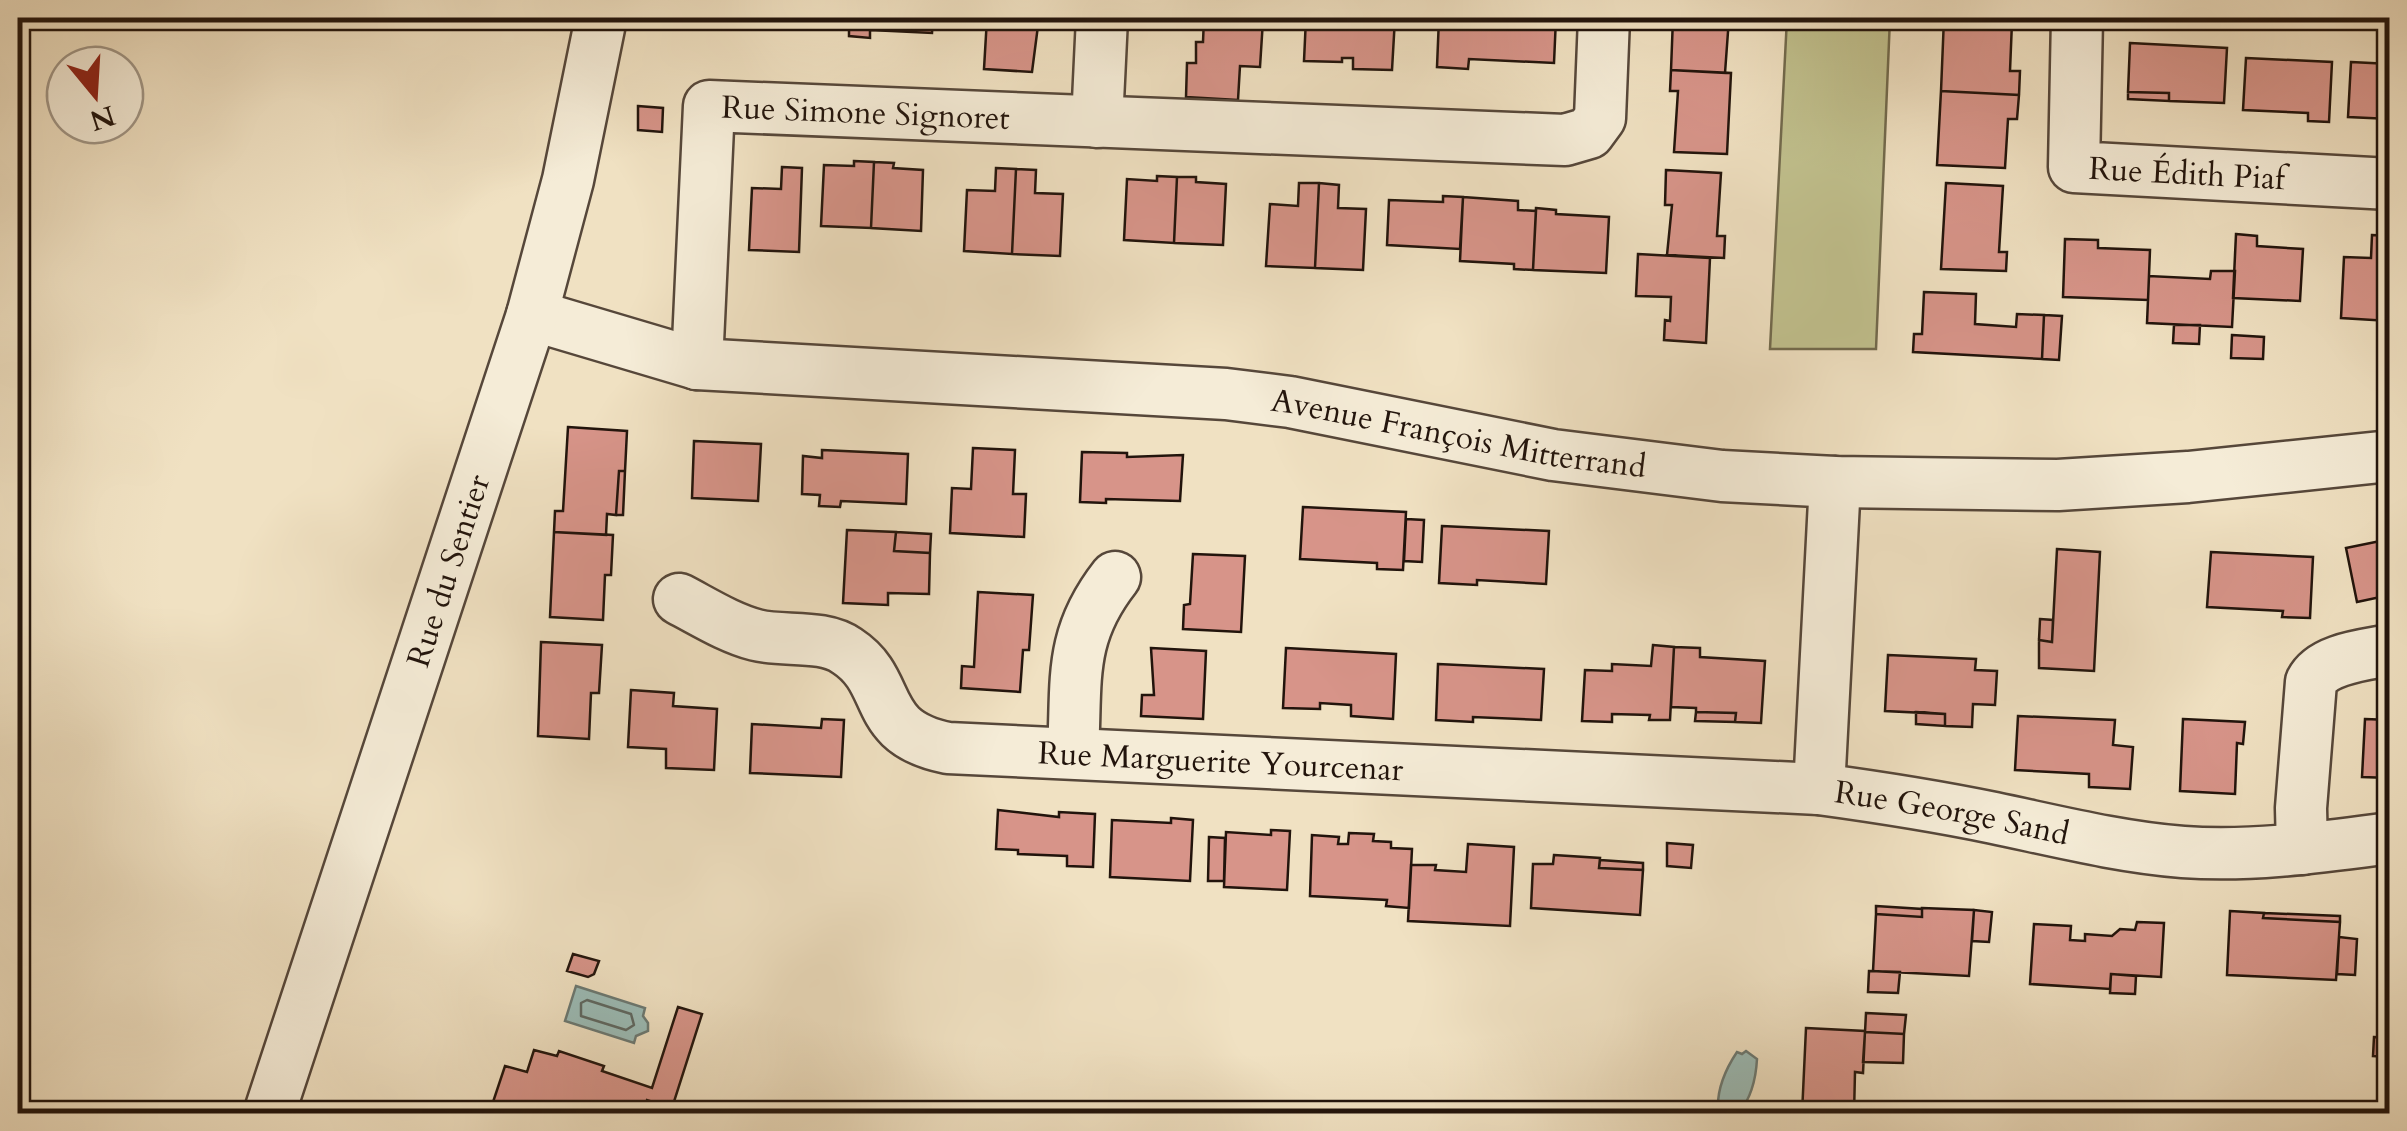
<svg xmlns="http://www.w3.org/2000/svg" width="2407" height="1131" viewBox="0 0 2407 1131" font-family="Cardo,serif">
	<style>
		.green { fill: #c1c18e; stroke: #726a4d; stroke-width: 2.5 }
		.water { fill: #9bbcb7; stroke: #6b7973; stroke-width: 2.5 }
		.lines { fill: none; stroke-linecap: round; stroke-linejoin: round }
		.shore { stroke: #5e6862; stroke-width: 2.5 }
		.building { fill: #d79489; stroke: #22140c; stroke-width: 2.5 }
		.minor-casing { stroke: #56473a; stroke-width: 55 }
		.minor { stroke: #f5ecd7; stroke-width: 50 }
		.labels { text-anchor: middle; stroke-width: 8; stroke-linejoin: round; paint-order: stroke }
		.street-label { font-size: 32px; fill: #22140c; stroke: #f5ecd7 }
	</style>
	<rect width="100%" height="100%" fill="#f0e1c2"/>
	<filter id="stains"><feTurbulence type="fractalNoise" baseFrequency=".002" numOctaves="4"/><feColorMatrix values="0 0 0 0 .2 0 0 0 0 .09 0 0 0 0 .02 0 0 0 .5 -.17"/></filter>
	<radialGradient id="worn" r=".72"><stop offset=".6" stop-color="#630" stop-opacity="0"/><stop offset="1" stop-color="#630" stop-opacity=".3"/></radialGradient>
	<path class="green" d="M1787,18h103l-14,331h-106z"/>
	<path class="water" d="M576,986l69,22 -2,8 5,7v8l-12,5 -2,7 -69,-22z
		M1746,1051l11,8c-1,19 -6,39 -18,54l-21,-4c-1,-21 7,-39 19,-57l5,2z"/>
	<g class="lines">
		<path class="shore" d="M587,1000l44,14 3,11 -8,5 -45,-14v-13z"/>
	</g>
	<path class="building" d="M742,18h47v10l-47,-2z
		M849,18h84l-1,15 -62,-3v8l-21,-2z
		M987,18h52l-7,54 -48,-3z
		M1204,18l59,2 -3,47 -20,-1 -2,34 -52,-3 1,-34h9v-21h7z
		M1306,18h89l-3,52 -39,-1v-11h-11v4l-38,-1z
		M1439,18h117l-2,45 -85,-4 -1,10 -31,-2z
		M1673,18h56l-4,55 -54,-3z
		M1944,18l68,4 -2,49h10l-1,24 -78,-4z
		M2130,43l97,5 -3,55 -55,-2v-8l-41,-1z
		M2246,58l86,4 -3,60 -21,-1v-8l-65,-3z
		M2351,62l39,2v55l-42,-2z
		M1671,70l60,3 -4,81 -53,-2 4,-61h-8z
		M1941,91l78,4 -2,24h-9l-3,49 -68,-3z
		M2128,92l41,1v8l-41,-2z
		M638,106l25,2 -1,24 -24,-2z
		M854,161l20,1 -3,66 -50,-2 3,-61 30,1z
		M874,162l20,1 -1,5 30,2 -2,61 -50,-3z
		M782,167l20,1 -3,84 -50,-2 3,-62 29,1z
		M996,168l20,1 -4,85 -48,-3 3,-61 28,1z
		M1016,169l20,1 -1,23 28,1 -3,62 -48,-2z
		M1666,170l55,3 -4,63h8l-1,22 -57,-3 5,-50h-7z
		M1157,176l20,1 -3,66 -50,-3 3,-61 30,2z
		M1177,177h19v5l30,2 -3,61 -49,-2z
		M1299,183h20l-4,85 -49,-2 4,-62 28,2z
		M1319,183l20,2 -1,23 28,1 -3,61 -48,-2z
		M1946,183l57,3 -4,66h8l-1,19 -65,-2z
		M1443,196l20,1 -3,52 -73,-4 2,-45 54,2z
		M1463,197l55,4v9l18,1 -3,59 -19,-1v-5l-54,-3z
		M1536,208l20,2v4l53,3 -3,56 -73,-3z
		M2236,234l21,2v10l46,3 -3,52 -67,-3z
		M2372,235l18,1 -1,85 -48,-3 3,-61 27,1z
		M2065,239l33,1v8l52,2 -2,50 -85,-3z
		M1638,254l72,4 -4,85 -42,-3 1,-20 5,1 1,-24 -35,-1z
		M2211,271h24l-3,56 -85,-4 2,-47 61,3z
		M1924,292l52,2 -1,30 41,3 1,-13 27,1 -2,44 -129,-7 1,-18h8z
		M2044,315l18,1 -3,44 -17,-1z
		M2174,325h26l-1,19 -26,-1z
		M2232,335l32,2 -1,22 -32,-1z
		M568,427l59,4 -2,40h-6l-3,44 -9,-1 -1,21 -52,-3 1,-21h8z
		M694,441l67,3 -3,57 -66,-3z
		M973,448l42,2 -2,44h13l-2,43 -74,-4 2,-45 19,1z
		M822,450l86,4 -2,50 -65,-3 -1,6 -21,-1 1,-11 -18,-1 1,-38 19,2z
		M1082,452l45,1v4l56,-2 -3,46 -74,-2v4l-26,-1z
		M619,471h6l-2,44h-7z
		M1303,507l103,5 -3,58 -26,-1v-6l-77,-4z
		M1406,519l18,1 -2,42 -18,-1z
		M1442,526l107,5 -3,53 -69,-4v5l-38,-2z
		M847,530l49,2 -2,19 36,2 -1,41 -41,-1v12l-45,-2z
		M554,532l59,3 -2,40h-6l-2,45 -53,-3z
		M896,532l35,2 -1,19 -36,-2z
		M2390,539v56l-33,7 -11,-54z
		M2057,549l43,3 -6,119 -55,-3v-28l13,2z
		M2211,552l102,5 -3,61 -28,-1 1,-6 -76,-4z
		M1193,554l52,2 -4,76 -58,-3 1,-24 6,-1z
		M978,592l55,3 -4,55h-6l-3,42 -59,-4 1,-22 12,1z
		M2040,619l13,1 -1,22 -13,-2z
		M541,642l61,3 -3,48h-8l-2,46 -51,-3z
		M1653,645l21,2 -4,73h-21l1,-5 -38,-1v8l-30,-1 3,-51 27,1v-7l39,2z
		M1674,647l26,1v9l65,4 -4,62 -26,-1 1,-9 -40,-1v-4l-25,-1z
		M1151,648l55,3 -3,68 -62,-3 1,-21h12z
		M1286,648l110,6 -3,65 -42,-3v-11l-31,-2v6l-37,-1z
		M1888,655l88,4 -1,11 22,1 -2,34 -22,-1 -1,23 -27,-1v-12l-60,-3z
		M1438,664l106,5 -3,51 -68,-3v5l-37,-2z
		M631,690l43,3 -1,13 44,3 -3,61 -48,-2v-19l-38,-2z
		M1696,712l40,1 -1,9 -40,-1z
		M1916,712l29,2v12l-29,-2z
		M2018,716l97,4 -2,25 20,2 -3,42 -41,-2v-13l-74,-4z
		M822,719l22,1 -3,57 -91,-4 2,-49 69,4z
		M2183,719l62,3 -2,22 -6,-1 -2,51 -55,-3z
		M2365,719l25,1v58l-28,-1z
		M998,810l61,7v-5l36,2 -2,53 -26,-1v-10l-49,-2v-4l-22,-1z
		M1171,818l22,2 -3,61 -80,-4 2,-57 59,3z
		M1271,830l19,1 -3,59 -63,-3 2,-55 45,3z
		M1349,833l25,1 -1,7 18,1v6l21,1 -3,59 -23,-2 1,-6 -77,-4 2,-61 27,2 -1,7h10z
		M1209,837l16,1 -1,43h-16z
		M1667,843l26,2 -2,23 -24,-2z
		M1468,844l46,3 -4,79 -102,-5 3,-56h25l-1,5 31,2z
		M1554,855l46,3 -1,10 44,2 -3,45 -109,-7 2,-44h20z
		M1600,860l43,3v7l-44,-2z
		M1876,906l46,3v8l-46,-3z
		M1922,908l52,2 -5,66 -96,-5 3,-57 46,3z
		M1974,910l18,2 -3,30 -17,-1z
		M2230,911l34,2 -1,5 77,4 -4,58 -109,-5z
		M2264,913l76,3v6l-77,-4z
		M2137,922l27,1 -3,54 -50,-3 -1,15 -80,-5 4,-60 37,2 -1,14 15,1v-7l27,2 8,-7 15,1z
		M2339,937l18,2 -2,36 -18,-1z
		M573,954l26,7 -5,13 -6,3 -21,-6z
		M1869,971l31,1 -2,21 -30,-1z
		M2111,974l25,2 -1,18 -25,-1z
		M678,1007l24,7 -30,94 -25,-8 -4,14h-154l16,-48 22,6 7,-22 23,6 2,-5 45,15 -2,5 50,17z
		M1866,1013l40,2 -2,19 -39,-2z
		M1806,1028l59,3 -2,42 -8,-1 -1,42h-52z
		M1865,1032l39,2 -1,29 -40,-1z
		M2374,1037l15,1 -1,19 -15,-1z"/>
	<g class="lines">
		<defs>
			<g id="minor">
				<path id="s1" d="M2077,18l-3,149 316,17"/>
				<path d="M1097,122l5,-104"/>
				<path id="s2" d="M532,315l165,49 529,30 64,8 263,53 169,21 113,6 223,3 130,-8 202,-21"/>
				<path id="s3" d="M697,364l12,-258 856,34 24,-7 11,-15 4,-100"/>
				<path id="s4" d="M679,599c25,13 50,29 77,36 28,7 67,-1 91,16 49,32 21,81 101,97l871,41c59,8 117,17 175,29 62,13 125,29 189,34 69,5 138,-5 207,-14"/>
				<path d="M1073,752c4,-72 -5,-115 42,-175"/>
				<path d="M1819,789l16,-307"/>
				<path d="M2302,849l-1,-41 10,-126c12,-24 55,-27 79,-32"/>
				<path id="s5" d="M269,1114l263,-799 36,-135 33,-162"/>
			</g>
		</defs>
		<use href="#minor" class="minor-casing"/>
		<use href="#minor" class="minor"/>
	</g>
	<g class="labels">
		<g class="street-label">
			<text dy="11" stroke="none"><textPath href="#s3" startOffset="415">Rue Simone Signoret</textPath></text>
			<text dy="11" stroke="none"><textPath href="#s1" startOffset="262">Rue Édith Piaf</textPath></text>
			<text dy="11" stroke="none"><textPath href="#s2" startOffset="938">Avenue François Mitterrand</textPath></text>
			<text dy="11" stroke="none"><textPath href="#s5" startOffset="572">Rue du Sentier</textPath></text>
			<text dy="11" stroke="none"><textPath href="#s4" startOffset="598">Rue Marguerite Yourcenar</textPath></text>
			<text dy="11" stroke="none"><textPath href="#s4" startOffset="1332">Rue George Sand</textPath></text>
		</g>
	</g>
	<rect width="2407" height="1131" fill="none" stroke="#f0e1c2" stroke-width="60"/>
	<rect x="20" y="20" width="2367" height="1091" fill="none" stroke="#22140c" stroke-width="5"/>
	<rect x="30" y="30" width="2347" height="1071" fill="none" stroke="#22140c" stroke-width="2.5"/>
	<g transform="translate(95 95) rotate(162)"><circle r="48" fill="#f5ecd7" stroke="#a19686" stroke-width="2.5"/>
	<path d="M0-8L18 38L0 25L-18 38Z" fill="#8f2418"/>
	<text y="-15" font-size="28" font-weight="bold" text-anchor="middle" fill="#22140c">N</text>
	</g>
	<rect width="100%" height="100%" filter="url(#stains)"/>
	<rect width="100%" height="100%" fill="url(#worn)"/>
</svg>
